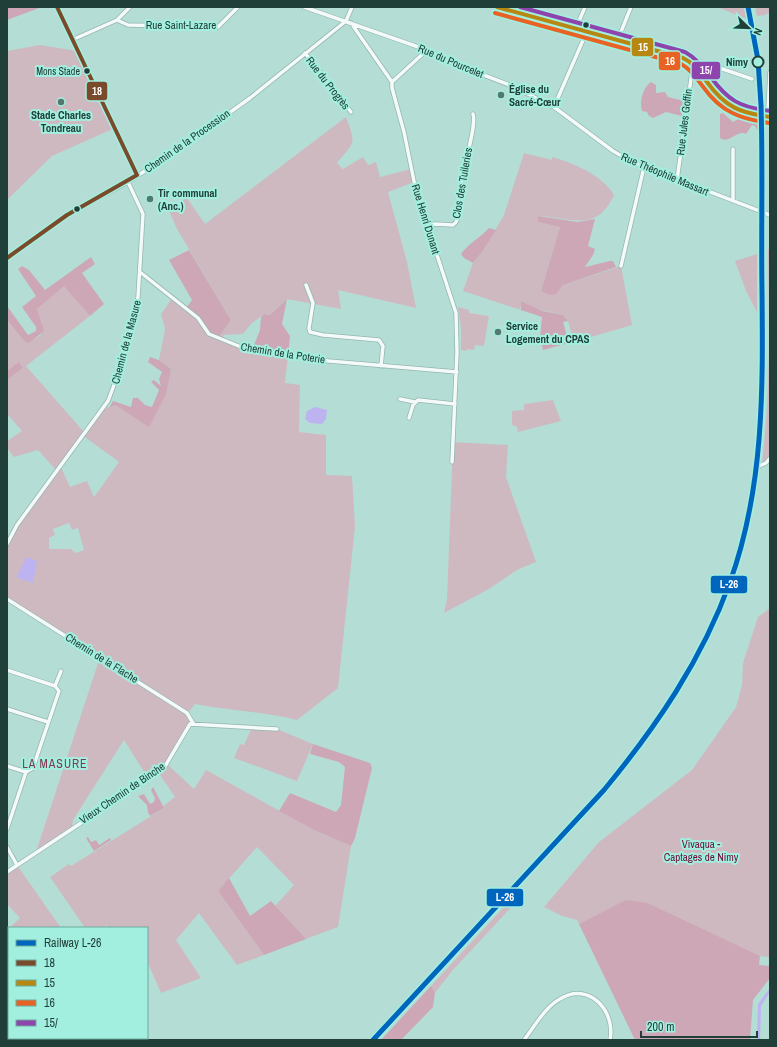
<svg xmlns="http://www.w3.org/2000/svg" width="777" height="1047" viewBox="0 0 777 1047" font-family="'Archivo Narrow',sans-serif">
	<style>
		.green { fill: #cfb9c1; fill-rule: evenodd }
		.forest { fill: #cda7b6 }
		.water { fill: #bdb3f0 }
		.lines { fill: none; stroke-linecap: round; stroke-linejoin: round }
		.street-casing { stroke: #94b6ae; stroke-width: 5 }
		.primary-casing { stroke: #a8b6ad; stroke-width: 7 }
		.street { stroke: #f4faf9; stroke-width: 3.5 }
		.primary { stroke: #eef0eb; stroke-width: 5.5 }
		.bus-1-casing { stroke: #a3efdf; stroke-width: 7 }
		.bus-2-casing { stroke: #a3efdf; stroke-width: 7 }
		.bus-3-casing { stroke: #a3efdf; stroke-width: 7 }
		.bus-4-casing { stroke: #a3efdf; stroke-width: 7 }
		.bus-1 { stroke: #7a4b2a; stroke-width: 4 }
		.bus-2 { stroke: #b68711; stroke-width: 4 }
		.bus-3 { stroke: #e86323; stroke-width: 4 }
		.bus-4 { stroke: #8e44ad; stroke-width: 4 }
		.rail-1-casing { stroke: #a3efdf; stroke-width: 8 }
		.rail-1 { stroke: #0065bd; stroke-width: 5 }
		.bus-dot { fill: #203f39; stroke: #a3efdf; stroke-width: 1.5 }
		.stop-dot { fill: #a3efdf; stroke: #203f39; stroke-width: 2 }
		.poi-dot { fill: #547770; stroke: #a3efdf; stroke-width: 1.5 }
		.labels { text-anchor: middle; stroke-width: 4; stroke-linejoin: round; paint-order: stroke }
		.bus-label { font-size: 10px; fill: #203f39; stroke: #a3efdf; text-anchor: end }
		.street-label { font-size: 11px; fill: #203f39; stroke: #a3efdf }
		.stop-label { font-size: 11px; font-weight: bold; fill: #203f39; stroke: #a3efdf; text-anchor: end }
		.poi-label { font-size: 11px; font-weight: bold; fill: #203f39; stroke: #a3efdf; text-anchor: start }
		.park-label { font-size: 11px; fill: #6d0f39; stroke: #a3efdf }
		.neighbourhood-label { font-size: 12px; letter-spacing: 1px; fill: #7e3851; stroke: #a3efdf }
		.line-badge { stroke: #a3efdf; stroke-width: 1.5 }
		.badge-label { font-size: 11px; text-anchor: middle; font-weight: bold; fill: #fff }
	</style>
	<rect width="100%" height="100%" fill="#b4ded5"/>
	<path class="green" d="M717,7h27l3,12z
		M755,7h15v5l-5,3 -8,1z
		M40,45l38,6 37,77 -63,28 -45,44v-149z
		M346,117c10,28 10,23 -9,46l6,6 20,-12 5,8 8,-3 4,15 31,-8 3,13 -26,10 19,70 9,46 -78,-18 3,19 -54,-10 -17,16 -6,-1 -13,10 -8,10 -19,1 -2,4 19,8 47,8 -3,28 15,2 -1,47 27,3v40l26,1 3,51 -17,161 -41,32c-34,-9 -68,-9 -102,-16l-7,9 5,10 -3,1 -23,40 27,25 12,-19 108,60 37,16 -13,81 -32,12 -31,-33 19,-21 -37,-38 -39,44 46,64 -27,10 -38,-52 -23,27 25,38 -40,15 -14,-32v-33h-37l-4,-3 -2,3h-19l-35,-51 19,-13 2,2 93,-58 -1,-2 12,-9 -17,-25 -10,6 -24,-38 -51,80 -1,7 -36,25 64,-195 -93,-58v-55l10,-20 39,-54 -18,-20 -24,7 -7,-9v-7l15,-10 -15,-17v-34l16,-12 -4,-5 -12,8v-51l18,22h4l12,-7 -4,-26 27,-24 26,31 -64,50 58,66 21,-27 4,3 6,-3 34,21 22,-57 -12,-9 6,-31 -4,-15 12,-17 45,41 13,-18 -54,-91 -9,-20 19,-11 18,26zM82,435l37,27 -25,35 -7,-16 -17,6 -10,-22zM69,523l3,7 6,-2 6,22 -8,3 -5,-4h-22v-11l6,-3 -2,-6z
		M524,153l28,7v-3c22,6 50,18 62,38 -18,39 -43,22 -76,21v6l22,5 -19,64 14,3 8,-9 58,-19 11,59 -58,17 -6,-21 -5,-6c-13,-4 -26,-3 -37,-12l-6,4 1,3 -58,-19 10,-28 9,-11 22,-37z
		M768,249h2v205l-6,8h-2c9,-71 7,-142 6,-213z
		M757,254v58l-11,-21 -11,-30z
		M458,307l11,3v3l20,3 -5,30 -9,-1 -1,5 -7,-1 -1,2 -5,-1v-23z
		M553,400l8,21 -43,11 -1,-5 -5,-2v-14l12,-1v-6z
		M453,442l55,3 -2,32 30,85 -19,8 -28,19 -45,24 3,-14z
		M770,608v349l-11,-1 -111,-53 -69,21 -2,-4 -15,-4 -18,-9 55,-65 93,-72 44,-63 6,-22 1,-22 15,-46z
		M252,727l25,2 36,15 -16,37 -63,-23 6,-14 4,1z
		M17,865l44,63h-52v39l-2,-2v-35l13,-12 -13,-14v-32z
		M515,895l2,6 -65,70 -17,22 -4,-7z"/>
	<path class="forest" d="M7,7h35l-35,13z
		M651,82l5,3v8l9,-1 3,5 16,4 -2,15 -16,-4 -13,6 -4,-2 -2,-4 -5,-1c-3,-9 1,-24 9,-29z
		M723,113l10,9 7,-4 18,3v10l-3,-5 -3,-1 -6,9 -2,-1c-9,-1 -16,11 -24,5v-24z
		M538,216l40,6 17,-3 -7,27 7,3 -2,6 -8,12 25,-6h3l3,6 -53,18 -7,9 -7,1 -8,-4 19,-64 -22,-5z
		M489,228l7,2 -14,22 -9,11 -9,-5 -3,-4c8,-11 20,-17 28,-26z
		M189,250l42,70 -13,18c-9,-3 -24,-22 -32,-30l6,-8 -23,-40z
		M91,257l4,7 -13,9 22,31 -14,12 -26,-30 -27,23 7,22 -15,12 -4,-1 -18,-22v-14l21,29 8,-4v-4l-14,-20 14,-11 -18,-27 4,-3 7,4 16,20z
		M287,299l-5,25 8,12 -2,19 -36,-5 8,-20 1,-13 3,-3 6,1z
		M521,301l21,10 21,4 5,6 -5,1 6,21 -26,7 -3,-12 2,-21 -21,-7z
		M150,357l9,3 12,9 -5,25 -17,33 -34,-22 -6,3 4,-7 18,6 2,-9h5l7,7 7,2 7,-17 -8,-8 3,-2 7,6 -2,-7 3,-7 -14,-10z
		M19,362l4,6 -16,12v-9z
		M313,744l57,19 2,5 -17,70 -4,8 -37,-16 -35,-19 11,-18 46,19 5,-7 4,-38 -6,-5 -29,-8z
		M153,787l11,21 -14,8 -2,-4 -1,-7 -9,-9 6,-2 6,10 4,-2 1,-4 -4,-8z
		M88,837l3,5 5,-2 3,5 11,-7 1,2 -17,11 -8,-13z
		M229,878l21,38 21,-15 35,38 -42,16 -46,-64z
		M626,900l22,3 112,53 -1,9 11,1v12l-17,22 -3,40h-115l-56,-116z
		M431,986l4,7 -2,14 -32,33h-20z"/>
	<path class="water" d="M315,407l12,3 -1,9 -4,5 -12,-1 -5,-4 2,-8z
		M26,557l11,4 -4,22 -15,-5 -1,-2z
		M770,988v4l-9,14 -1,34h-3l1,-36z"/>
	<g class="lines">
		<defs>
			<path id="street" d="M57,7l80,168
				M304,7l123,43 23,12 62,24 42,21 59,44 17,10 140,54
				M117,20l11,5 90,2 20,-20
				M351,23l41,59
				M576,28l9,-21
				M618,39l13,-32
				M72,40l45,-20 13,-13
				M427,50l-35,32v6l12,44 12,59 40,122 1,39 -5,110
				M305,53l46,59
				M698,71l12,-5
				M703,78l8,-12
				M554,107l33,-76
				M768,111l2,-39
				M677,180l16,-116 2,-3h4l53,18
				M733,201v-52
				M427,226l8,-2 18,1c10,-6 7,-36 9,-47 2,-14 15,-53 11,-64
				M7,258l60,-43 61,-33 58,-38 64,-46 96,-77 6,-14
				M621,266l23,-99
				M140,272l58,46 11,16 32,13 32,6 56,8 128,11
				M306,285l7,18 -4,25 1,4 13,3 56,5 4,6 -2,20
				M400,399l15,3
				M409,418l4,-13 5,-5 37,4
				M757,467l9,-4 4,-5
				M7,544l10,-19 91,-124 14,-37 16,-67 5,-83 -15,-32
				M7,599l180,114 6,10
				M7,670l48,16
				M7,709l41,13
				M7,766l19,6
				M26,772l7,-4 2,-6 24,-71 -4,-5 6,-15
				M7,829l19,-57
				M7,847l10,18
				M7,872l157,-104 26,-44 87,5
				M524,1040c10,-13 21,-33 36,-41 29,-18 56,12 50,41"/>
			<path id="primary" d="M497,7l186,51c9,4 14,11 20,19 21,30 31,36 67,40"/>
		</defs>
		<use href="#street" class="street-casing"/>
		<use href="#primary" class="primary-casing"/>
		<use href="#street" class="street"/>
		<use href="#primary" class="primary"/>
		<defs>
			<path id="bus-1" d="M57,7l80,168
				M7,258l60,-43 70,-40"/>
			<path id="bus-2" d="M497,7l186,51c11,5 17,15 24,24 18,25 33,31 63,35"/>
			<path id="bus-3" d="M495,13l186,51c10,5 16,15 23,24 17,24 37,31 65,35"/>
			<path id="bus-4" d="M520,7l165,45c11,6 18,15 25,24 18,25 30,31 60,35"/>
		</defs>
		<use href="#bus-1" class="bus-1-casing"/>
		<use href="#bus-2" class="bus-2-casing"/>
		<use href="#bus-3" class="bus-3-casing"/>
		<use href="#bus-4" class="bus-4-casing"/>
		<use href="#bus-1" class="bus-1"/>
		<use href="#bus-2" class="bus-2"/>
		<use href="#bus-3" class="bus-3"/>
		<use href="#bus-4" class="bus-4"/>
		<defs>
			<path id="rail-1" d="M373,1040l231,-250c52,-63 98,-130 126,-208 34,-94 33,-193 32,-291 -1,-62 1,-124 -1,-186l-3,-45 -10,-53"/>
		</defs>
		<use href="#rail-1" class="rail-1-casing"/>
		<use href="#rail-1" class="rail-1"/>
	</g>
	<g class="bus-dot">
		<circle cx="586" cy="25" r="3.5"/>
		<circle cx="87" cy="71" r="3.5"/>
		<circle cx="77" cy="209" r="3.5"/>
	</g>
	<circle class="stop-dot" cx="758" cy="62" r="5.5"/>
	<g class="poi-dot">
		<circle cx="501" cy="95" r="4"/>
		<circle cx="61" cy="102" r="4"/>
		<circle cx="150" cy="199" r="4"/>
		<circle cx="498" cy="332" r="4"/>
	</g>
	<g class="labels">
		<g class="bus-label">
			<text x="80" y="75">Mons Stade</text>
		</g>
		<g class="street-label">
			<text x="181" y="29">Rue Saint-Lazare</text>
			<text transform="translate(451 61) rotate(23)" y="4">Rue du Pourcelet</text>
			<text transform="translate(328 83) rotate(52)" y="4">Rue du Progrès</text>
			<text transform="translate(684 122) rotate(-83)" y="4">Rue Jules Goffin</text>
			<text transform="translate(187 141) rotate(-35)" y="4">Chemin de la Procession</text>
			<text transform="translate(665 174) rotate(23)" y="4">Rue Théophile Massart</text>
			<text transform="translate(462 183) rotate(-80)" y="4">Clos des Tuileries</text>
			<text transform="translate(426 219) rotate(73)" y="4">Rue Henri Dunant</text>
			<text transform="translate(126 342) rotate(-75)" y="4">Chemin de la Masure</text>
			<text transform="translate(283 353) rotate(9)" y="4">Chemin de la Poterie</text>
			<text transform="translate(102 658) rotate(32)" y="4">Chemin de la Flache</text>
			<text transform="translate(122 793) rotate(-34)" y="4">Vieux Chemin de Binche</text>
		</g>
		<g class="stop-label">
			<text x="748" y="66">Nimy</text>
		</g>
		<g class="poi-label">
			<text x="509" y="93">Église du<tspan x="509" dy="13">Sacré-Cœur</tspan></text>
			<text x="61" y="119" text-anchor="middle">Stade Charles<tspan x="61" dy="13">Tondreau</tspan></text>
			<text x="158" y="197">Tir communal<tspan x="158" dy="13">(Anc.)</tspan></text>
			<text x="506" y="330">Service<tspan x="506" dy="13">Logement du CPAS</tspan></text>
		</g>
		<g class="park-label">
			<text x="701" y="848">Vivaqua -<tspan x="701" dy="13">Captages de Nimy</tspan></text>
		</g>
		<g class="neighbourhood-label">
			<text x="55" y="768">LA MASURE</text>
		</g>
	</g>
	<g class="line-badge">
		<rect x="631" y="37" width="23" height="20" rx="4" fill="#b68711"/>
		<rect x="658" y="51" width="23" height="20" rx="4" fill="#e86323"/>
		<rect x="691" y="61" width="30" height="19" rx="4" fill="#8e44ad"/>
		<rect x="86" y="81" width="22" height="20" rx="4" fill="#7a4b2a"/>
		<rect x="710" y="575" width="38" height="19" rx="4" fill="#0065bd"/>
		<rect x="486" y="888" width="38" height="19" rx="4" fill="#0065bd"/>
	</g>
	<g class="badge-label">
		<text x="643" y="51">15</text>
		<text x="670" y="65">16</text>
		<text x="706" y="74">15/</text>
		<text x="97" y="95">18</text>
		<text x="729" y="588">L-26</text>
		<text x="505" y="901">L-26</text>
	</g>
	<rect width="777" height="1047" fill="none" stroke="#203f39" stroke-width="16"/>
	<rect x="8" y="927" width="140" height="112" fill="#a3efdf" stroke="#6fa99d"/>
	<rect x="16" y="940" width="20" height="6" fill="#0065bd" stroke="#6fa99d"/>
	<text x="44" y="947" font-size="12" fill="#203f39">Railway L-26</text>
	<rect x="16" y="960" width="20" height="6" fill="#7a4b2a" stroke="#6fa99d"/>
	<text x="44" y="967" font-size="12" fill="#203f39">18</text>
	<rect x="16" y="980" width="20" height="6" fill="#b68711" stroke="#6fa99d"/>
	<text x="44" y="987" font-size="12" fill="#203f39">15</text>
	<rect x="16" y="1000" width="20" height="6" fill="#e86323" stroke="#6fa99d"/>
	<text x="44" y="1007" font-size="12" fill="#203f39">16</text>
	<rect x="16" y="1020" width="20" height="6" fill="#8e44ad" stroke="#6fa99d"/>
	<text x="44" y="1027" font-size="12" fill="#203f39">15/</text>
	<g transform="translate(749 28) rotate(113)" stroke="#a3efdf" stroke-width="3" paint-order="stroke">
	<path d="M0-3L7 15L0 10L-7 15Z" fill="#203f39"/>
	<text y="-6" font-size="11" font-weight="bold" text-anchor="middle" fill="#203f39">N</text>
	</g>
	<path d="M641 1031v6h116v-6" fill="none" stroke="#203f39" stroke-width="2"/>
	<text x="647" y="1031" font-size="12" fill="#203f39" stroke="#a3efdf" stroke-width="3" paint-order="stroke">200 m</text>
</svg>
